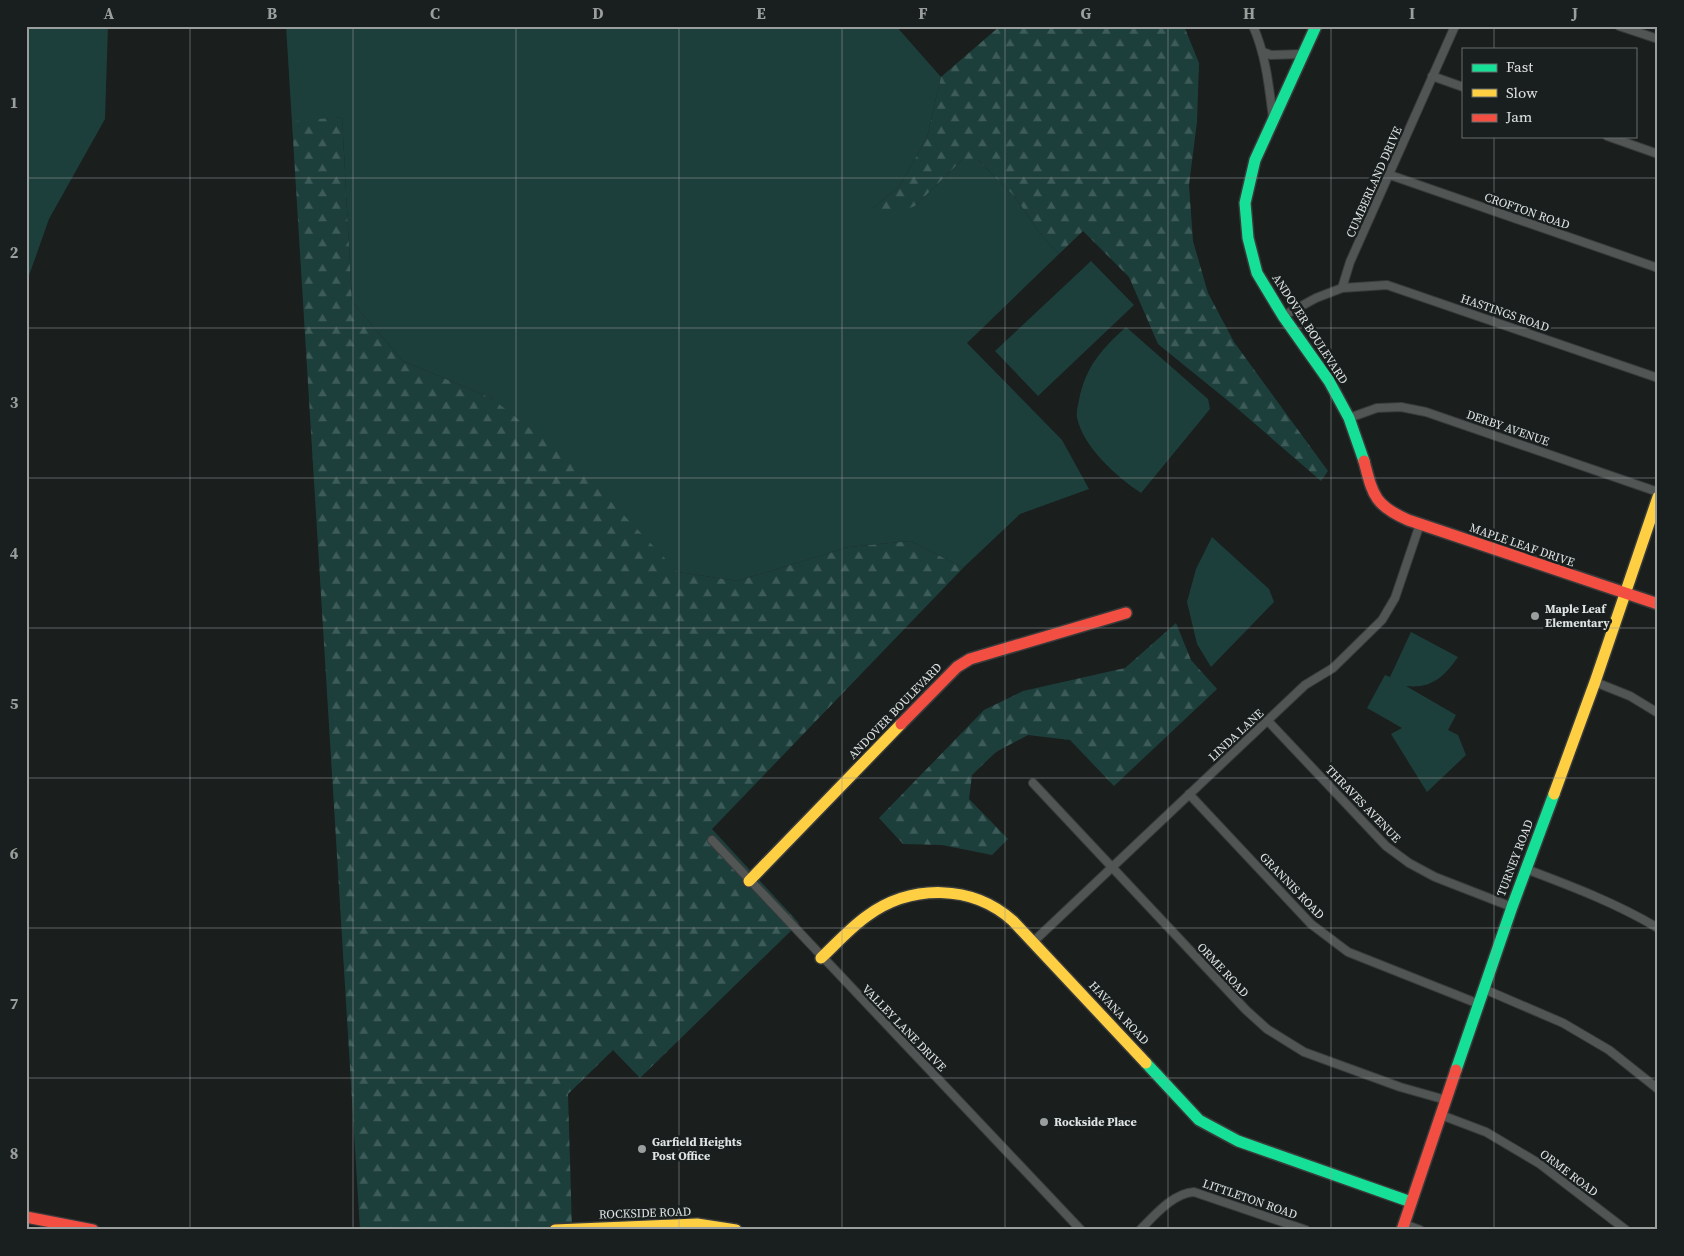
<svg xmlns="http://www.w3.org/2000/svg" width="1684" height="1256" viewBox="0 0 1684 1256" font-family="'Source Serif 4',serif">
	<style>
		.grass { fill: #1d3f3c }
		.forest { fill: url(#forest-firs) }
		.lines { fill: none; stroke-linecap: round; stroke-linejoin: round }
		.street-casing { stroke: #393b3b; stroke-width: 10 }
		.fast-casing { stroke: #393b3b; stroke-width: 14 }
		.slow-casing { stroke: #393b3b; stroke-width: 14 }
		.jam-casing { stroke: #393b3b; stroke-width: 14 }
		.street { stroke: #515554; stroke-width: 8 }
		.fast { stroke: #16e098; stroke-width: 11 }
		.slow { stroke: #ffcf43; stroke-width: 11 }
		.jam { stroke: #f24e42; stroke-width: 11 }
		.grid { fill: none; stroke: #9a9f9e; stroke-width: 1; stroke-opacity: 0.55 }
		.poi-dot { fill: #9a9f9e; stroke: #191f1e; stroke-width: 2 }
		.labels { text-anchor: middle; stroke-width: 5; stroke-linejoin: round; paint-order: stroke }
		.street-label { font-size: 12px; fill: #dfe4e3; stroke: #191f1e }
		.poi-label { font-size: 12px; font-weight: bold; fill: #dfe4e3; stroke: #191f1e; text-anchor: start }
		.neatline { fill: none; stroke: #9a9f9e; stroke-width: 2 }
		.grid-label { font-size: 16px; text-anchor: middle; font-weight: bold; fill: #9a9f9e }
	</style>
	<defs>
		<pattern id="forest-firs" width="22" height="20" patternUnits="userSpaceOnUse" patternTransform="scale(1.25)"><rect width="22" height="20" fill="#1d3f3c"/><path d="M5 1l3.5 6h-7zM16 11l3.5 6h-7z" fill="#3d5b58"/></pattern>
	</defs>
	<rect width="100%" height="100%" fill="#1a1e1d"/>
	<path class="grass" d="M26,26h82l-3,93 -56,100 -23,65z
		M286,26h610l45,51 -14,61 -28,49 -26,21 42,-2 48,-47h14l38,38 27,39 17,18 -92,89 95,97 27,49 -69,25 -57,54 -52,-27 -62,6 -112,34 -59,-9 -46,-46 -141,-128 -88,-37 -51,-59 -10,-185 -50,6z
		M1091,261l43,44 -96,91 -43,-45z
		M1126,327l82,72 2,10 -69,84c-24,-16 -57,-45 -64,-75 -1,-5 1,-13 2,-18 7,-34 22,-50 47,-73z
		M1212,537l57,52 5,13 -63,65 -14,-23 -10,-42 9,-33z
		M1411,632l47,25c-14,20 -27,32 -52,29l50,29 -8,15 10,5 8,20 -39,37 -36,-58 11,-6 -35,-20 18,-33 5,2z"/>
	<path class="forest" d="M1000,26h184l15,37 -2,59 -8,63 4,56 15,52 26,49 94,129 -7,10 -89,-77 -74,-60 -29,-67 -46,-46 -24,23 -17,-18 -27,-39 -38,-38h-14l-48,47 -34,13 -8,-11 26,-21 28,-49 14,-61z
		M342,117l10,185 51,59 88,37 82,64 105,110 59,9 112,-34 62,-6 52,27 -251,261 87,94 -159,155 -27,-28 -45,44 4,135 -212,1 -68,-1107 4,-2z
		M1176,623l15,37 26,29 -103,97 -44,-46 -42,-5 -32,17 -24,23 -3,24 39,40 -16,16 -50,-10 -39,-1 -24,-26 105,-108 39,-19 102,-23z"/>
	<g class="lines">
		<defs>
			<path id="street" d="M1253,26c13,29 16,61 20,92
				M1619,26l39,13
				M1263,52l8,3 32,-1
				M1432,76l31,11
				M1607,136l51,18
				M1390,175l268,93
				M1342,288l8,-26 105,-236
				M1283,316l33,-18 26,-10 45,-3 271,93
				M1349,418l28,-10 24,-1 25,5 232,80
				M1595,682l35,14 28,17
				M1267,720l119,126 23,17 26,14 77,30
				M1033,783l213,227 21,19 37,23 96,35 46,13
				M1189,794l122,130 37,28 131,52
				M712,840l369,390
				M1526,869c45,17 90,34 132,59
				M1033,942l272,-257 28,-17 49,-48 13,-22 25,-74
				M1484,989l79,34 46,27 49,39
				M1441,1115l45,17 54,32 86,66
				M1404,1224l16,6
				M1140,1230c14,-14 33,-37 54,-38l112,38"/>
			<path id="fast" d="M1316,26l-61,134 -10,43 3,35 9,35 26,43 46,65 20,37 15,43
				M1146,1063l53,57 39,21 173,61
				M1456,1070l56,-163 42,-113"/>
			<path id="slow" d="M1554,794l41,-112 63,-185
				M749,881l152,-157
				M821,958c15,-14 29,-30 46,-42 44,-32 105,-32 146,5l133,142
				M555,1230l142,-6 39,6"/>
			<path id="jam" d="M1364,461c9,34 10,44 44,59l250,84
				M901,724l56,-57 13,-8 156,-46
				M26,1217l67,13
				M1402,1230l54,-160"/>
		</defs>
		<use href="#street" class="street-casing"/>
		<use href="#fast" class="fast-casing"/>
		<use href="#slow" class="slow-casing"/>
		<use href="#jam" class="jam-casing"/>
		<use href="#street" class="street"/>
		<use href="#fast" class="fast"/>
		<use href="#slow" class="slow"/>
		<use href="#jam" class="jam"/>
	</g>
	<path class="grid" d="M190,26v1204M353,26v1204M516,26v1204M679,26v1204M842,26v1204M1005,26v1204M1168,26v1204M1331,26v1204M1494,26v23M1494,136v1094M26,178h1632M26,328h1632M26,478h1632M26,628h1632M26,778h1632M26,928h1632M26,1078h1632"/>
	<g class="poi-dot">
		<circle cx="1535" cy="616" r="5"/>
		<circle cx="1044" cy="1122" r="5"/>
		<circle cx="642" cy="1149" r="5"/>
	</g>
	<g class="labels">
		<g class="street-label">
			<text transform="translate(1374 182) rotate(-66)" y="4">CUMBERLAND DRIVE</text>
			<text transform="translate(1527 211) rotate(19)" y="4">CROFTON ROAD</text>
			<text transform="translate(1505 313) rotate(19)" y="4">HASTINGS ROAD</text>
			<text transform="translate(1310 329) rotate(57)" y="4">ANDOVER BOULEVARD</text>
			<text transform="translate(1508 428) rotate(19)" y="4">DERBY AVENUE</text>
			<text transform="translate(1522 545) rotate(19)" y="4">MAPLE LEAF DRIVE</text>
			<text transform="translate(895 711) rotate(-46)" y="4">ANDOVER BOULEVARD</text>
			<text transform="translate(1236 735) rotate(-43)" y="4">LINDA LANE</text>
			<text transform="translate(1363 804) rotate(46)" y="4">THRAVES AVENUE</text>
			<text transform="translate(1515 858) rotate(-69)" y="4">TURNEY ROAD</text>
			<text transform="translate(1292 886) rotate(46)" y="4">GRANNIS ROAD</text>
			<text transform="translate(1223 970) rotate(47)" y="4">ORME ROAD</text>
			<text transform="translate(1119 1013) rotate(47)" y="4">HAVANA ROAD</text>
			<text transform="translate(904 1028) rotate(46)" y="4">VALLEY LANE DRIVE</text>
			<text transform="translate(1569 1173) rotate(37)" y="4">ORME ROAD</text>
			<text transform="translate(1250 1199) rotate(19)" y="4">LITTLETON ROAD</text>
			<text transform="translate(645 1213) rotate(-2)" y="4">ROCKSIDE ROAD</text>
		</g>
		<g class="poi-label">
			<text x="1545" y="613">Maple Leaf<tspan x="1545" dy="14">Elementary</tspan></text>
			<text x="1054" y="1126">Rockside Place</text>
			<text x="652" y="1146">Garfield Heights<tspan x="652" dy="14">Post Office</tspan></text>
		</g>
	</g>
	<rect width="1684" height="1256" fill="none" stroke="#191f1e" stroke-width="55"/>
	<rect x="1462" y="48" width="175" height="90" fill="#191f1e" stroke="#686e6d"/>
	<rect x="1472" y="64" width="25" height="8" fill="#16e098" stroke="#686e6d"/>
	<text x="1506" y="72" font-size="15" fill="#dfe4e3">Fast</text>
	<rect x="1472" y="89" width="25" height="8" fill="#ffcf43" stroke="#686e6d"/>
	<text x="1506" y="98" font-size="15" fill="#dfe4e3">Slow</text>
	<rect x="1472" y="114" width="25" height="8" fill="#f24e42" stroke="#686e6d"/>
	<text x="1506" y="122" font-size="15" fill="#dfe4e3">Jam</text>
	<rect x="28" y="28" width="1628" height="1200" class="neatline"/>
	<g class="grid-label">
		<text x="109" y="19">A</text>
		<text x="272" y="19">B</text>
		<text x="435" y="19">C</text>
		<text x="598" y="19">D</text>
		<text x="761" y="19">E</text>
		<text x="923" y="19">F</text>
		<text x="1086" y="19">G</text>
		<text x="1249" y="19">H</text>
		<text x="1412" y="19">I</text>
		<text x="1575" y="19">J</text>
		<text x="14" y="108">1</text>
		<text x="14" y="258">2</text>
		<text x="14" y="408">3</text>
		<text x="14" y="559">4</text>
		<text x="14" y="709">5</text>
		<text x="14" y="859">6</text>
		<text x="14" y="1009">7</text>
		<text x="14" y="1159">8</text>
	</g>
</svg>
